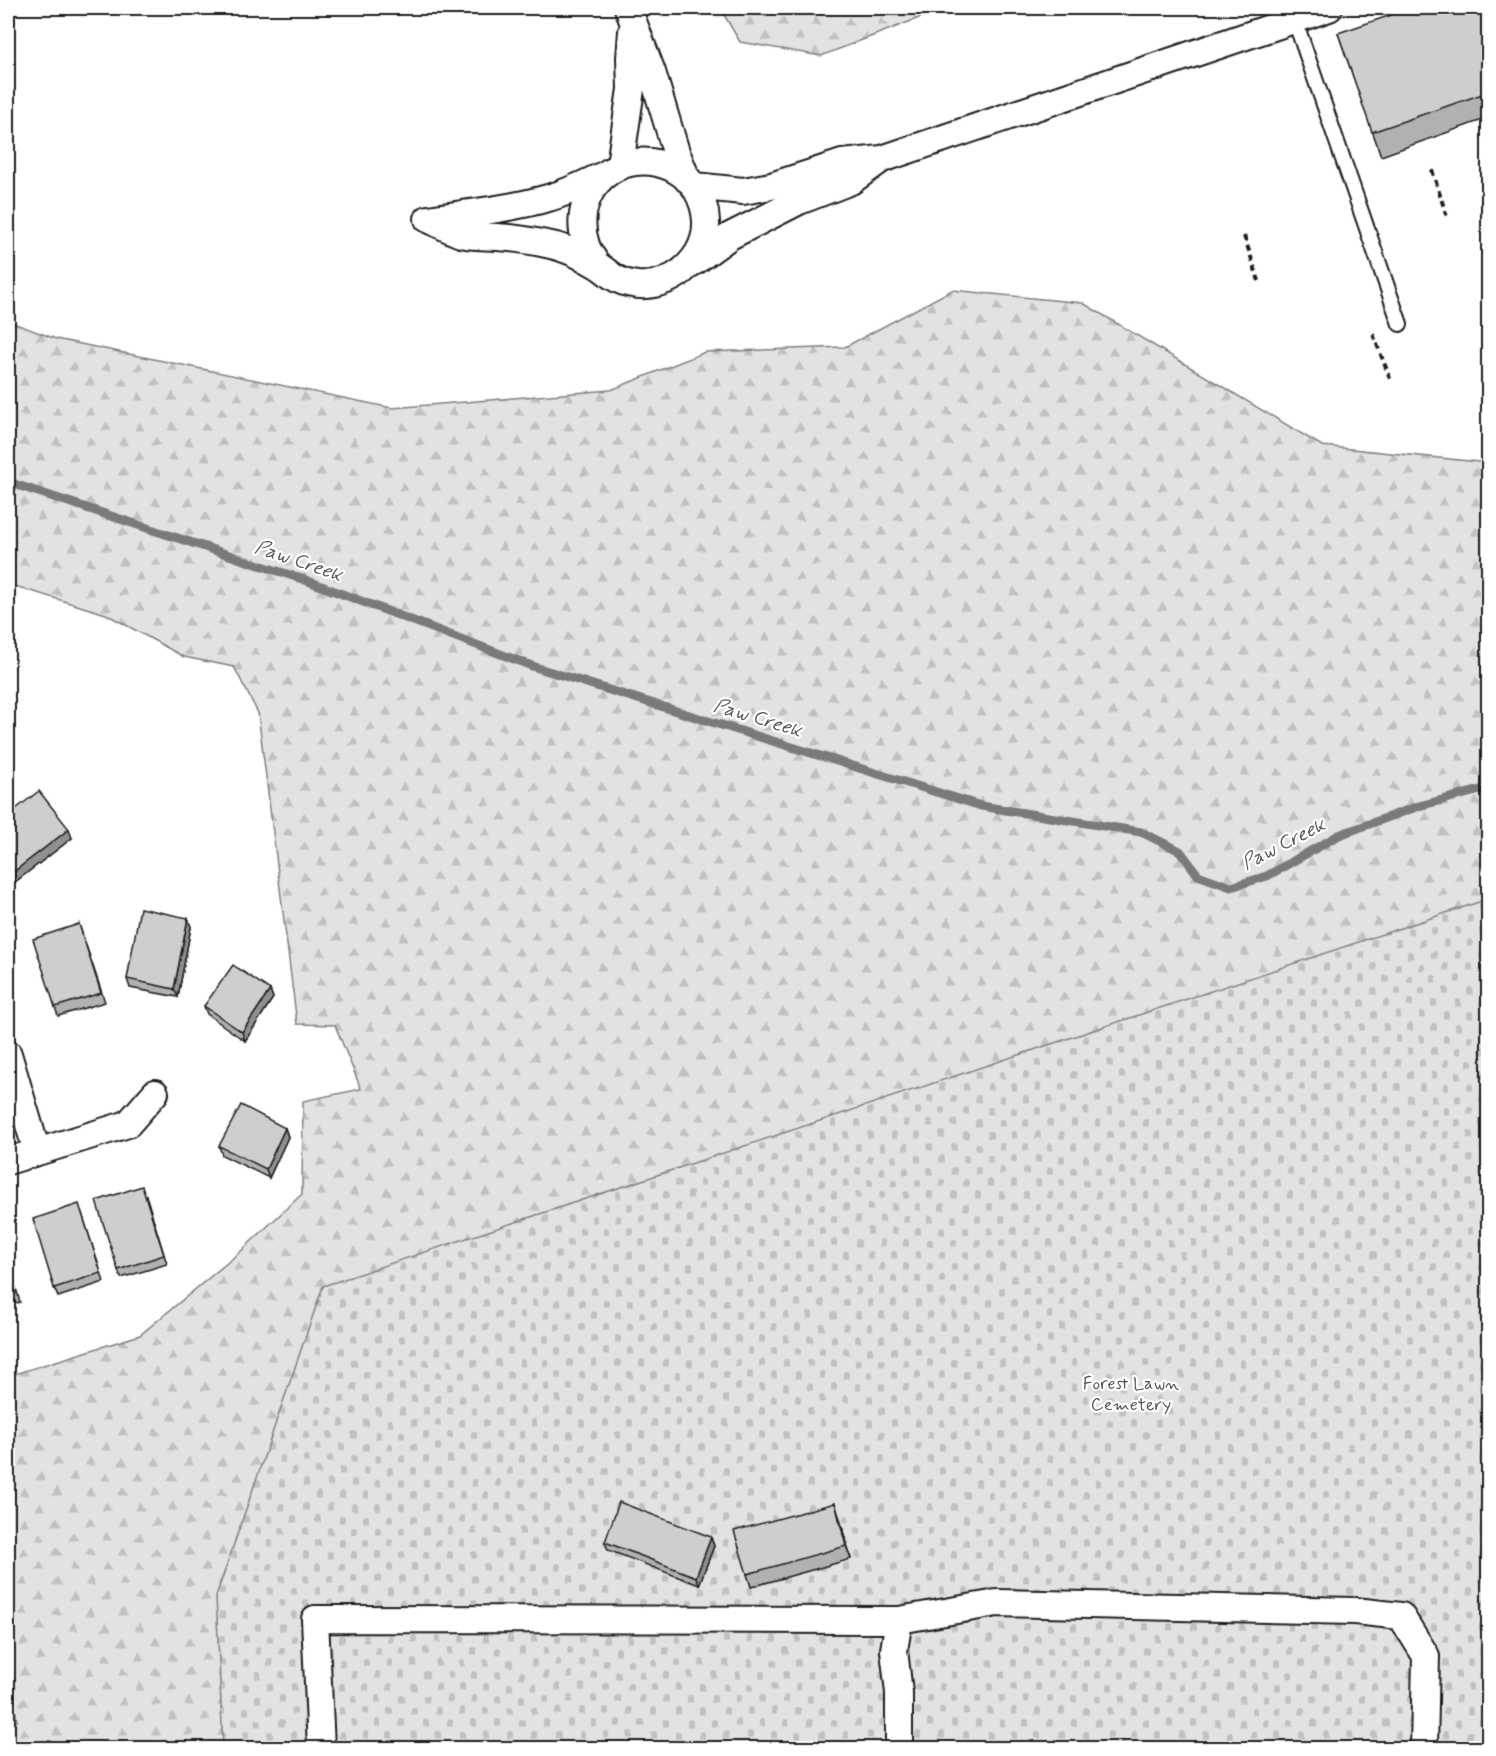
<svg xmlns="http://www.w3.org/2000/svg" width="1496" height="1756" viewBox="0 0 1496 1756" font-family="Mynerve,sans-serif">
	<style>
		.forest { fill: url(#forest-firs); stroke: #7f7f7f; stroke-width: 1.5 }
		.cemetery { fill: url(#cemetery-stones); stroke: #7f7f7f; stroke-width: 1.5 }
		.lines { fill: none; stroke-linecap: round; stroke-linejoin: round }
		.stream { stroke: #7a7a7a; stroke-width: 9 }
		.service-casing { stroke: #1c1c1c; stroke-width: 18 }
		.minor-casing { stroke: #1c1c1c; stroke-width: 30 }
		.path { stroke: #1c1c1c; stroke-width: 4; stroke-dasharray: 6 4.5; stroke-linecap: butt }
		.service { stroke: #fff; stroke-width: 14 }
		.minor { stroke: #fff; stroke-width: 26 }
		.wall { fill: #b1b1b1; stroke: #1c1c1c; stroke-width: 1.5 }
		.shaded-wall { fill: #909090; stroke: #1c1c1c; stroke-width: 1.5 }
		.building { fill: #cecece; stroke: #1c1c1c; stroke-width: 1.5 }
		.labels { text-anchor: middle; stroke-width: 4.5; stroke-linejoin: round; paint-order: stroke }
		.park-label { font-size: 18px; fill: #575757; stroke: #fff }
		.water-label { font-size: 20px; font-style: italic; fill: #5a5a5a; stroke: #fff }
	</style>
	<defs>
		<pattern id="forest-firs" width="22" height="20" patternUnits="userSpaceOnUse" patternTransform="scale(1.5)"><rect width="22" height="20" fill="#e2e2e2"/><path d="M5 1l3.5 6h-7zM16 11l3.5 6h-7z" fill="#c1c1c1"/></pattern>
		<pattern id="cemetery-stones" width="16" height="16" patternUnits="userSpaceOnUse" patternTransform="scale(1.5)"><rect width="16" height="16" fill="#e2e2e2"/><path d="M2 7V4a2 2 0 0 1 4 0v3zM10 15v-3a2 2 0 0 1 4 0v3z" fill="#c1c1c1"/></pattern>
	</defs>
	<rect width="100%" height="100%" fill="#fff"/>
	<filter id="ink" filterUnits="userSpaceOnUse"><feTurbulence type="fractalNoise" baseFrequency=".0167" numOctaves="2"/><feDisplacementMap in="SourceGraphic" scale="12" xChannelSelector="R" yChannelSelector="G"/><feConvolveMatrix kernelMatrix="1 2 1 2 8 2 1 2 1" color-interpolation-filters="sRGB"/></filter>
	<g filter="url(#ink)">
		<path class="forest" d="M720,8h225l-124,48 -81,-14z
			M952,290l131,13 239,143 166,17v1285h-1480v-9l9,-18 -9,-47v-298l132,-41 99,-82 63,-59 1,-93 58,-12 -26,-64 -38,-1 -39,-311 -24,-46 -50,-10 -78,-43 -98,-30v-263l48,18 336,69 219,-18 94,-38 140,-5z"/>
		<path class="cemetery" d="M1488,899v849h-1265l-7,-152 107,-310z"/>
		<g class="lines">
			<path class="stream" d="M8,482l300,99 224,85 449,140 160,26 39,19 18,24 33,12 36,-11 72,-41 80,-29 69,-18"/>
			<defs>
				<path id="service" d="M1293,15l107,309"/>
				<path id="minor" d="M628,8l24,64 24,80 11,27
					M620,165l11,-76 -1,-31 2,-27
					M694,186l49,5 28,-5 71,-23 40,-4 447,-151
					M428,219c11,5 22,11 33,15 11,3 25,2 36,3 19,1 36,4 54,8 15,3 33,12 46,20 5,3 10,7 15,11 15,10 35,12 52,5 15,-5 25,-14 34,-28 12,-20 10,-44 -2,-64 -5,-9 -15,-16 -24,-21 -52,-24 -104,22 -86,77 2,7 8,14 11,20
					M428,219c40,-6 81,-10 120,-21 19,-5 38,-15 56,-23
					M694,262l36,-26 69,-35 52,-20 28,-20
					M8,1054l29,98
					M8,1161l120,-37 27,-31
					M899,1620l-5,30 5,43v55
					M321,1748l-6,-129 584,1 98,-17 358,8 46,5 25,40 -2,92"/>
			</defs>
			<use href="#service" class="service-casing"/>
			<use href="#minor" class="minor-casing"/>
			<path class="path" d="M1432,170l15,47
				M1244,236l15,45
				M1373,334l18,47"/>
			<use href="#service" class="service"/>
			<use href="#minor" class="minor"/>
		</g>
		<path class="wall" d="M1488,8v110l-107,38 -43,-123z
			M8,815l64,23 -57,44 -7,-10z
			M188,918l3,9 -13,70 -48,-9 -3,-9z
			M79,924l26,78 -47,14 -3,-9z
			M270,990l3,8 -28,43 -38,-27 -3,-8z
			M285,1128l3,9 -19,41 -47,-23 -3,-9z
			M146,1195l21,69 -46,14 -3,-8z
			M82,1213l22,69 -46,15 -4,-9z
			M8,1261l12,41 -12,4z
			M839,1516l12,43 -100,28 -4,-13z
			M605,1542l109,4 -15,39 -91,-35z"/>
		<path class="shaded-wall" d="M9,762l3,9 -4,5v-12z
			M69,829l3,9 -57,44 -3,-9z
			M188,918l3,9 -13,70 -4,-8z
			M270,990l3,8 -28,43 -3,-9z
			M285,1128l3,9 -19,41 -3,-9z
			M835,1503l4,13 12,43 -5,-13z
			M711,1537l3,9 -15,39 -3,-8z"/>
		<path class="building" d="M1412,8h76v84l-116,40 -34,-99z
			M39,791l30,38 -57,44 -4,-5v-53z
			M140,908l48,10 -14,71 -47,-10z
			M79,924l22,69 -46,14 -22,-68z
			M233,965l37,25 -28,42 -38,-26z
			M241,1105l44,23 -19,41 -47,-23z
			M142,1186l22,69 -46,15 -22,-69z
			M79,1204l22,69 -47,15 -21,-69z
			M8,1262l9,31 -9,3z
			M619,1502l92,35 -15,40 -91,-35z
			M835,1503l11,43 -99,28 -13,-43z"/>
	</g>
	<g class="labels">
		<g class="park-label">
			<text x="1131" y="1389">Forest Lawn<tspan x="1131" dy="21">Cemetery</tspan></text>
		</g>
		<g class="water-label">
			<text transform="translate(299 560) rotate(19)" y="7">Paw Creek</text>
			<text transform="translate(758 717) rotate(17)" y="7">Paw Creek</text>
			<text transform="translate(1283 843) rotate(-27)" y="7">Paw Creek</text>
		</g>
	</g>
	<rect width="1496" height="1756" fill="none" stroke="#fff" stroke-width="30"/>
	<rect x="15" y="15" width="1466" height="1726" fill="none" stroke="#1c1c1c" stroke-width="2" filter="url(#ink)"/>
</svg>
